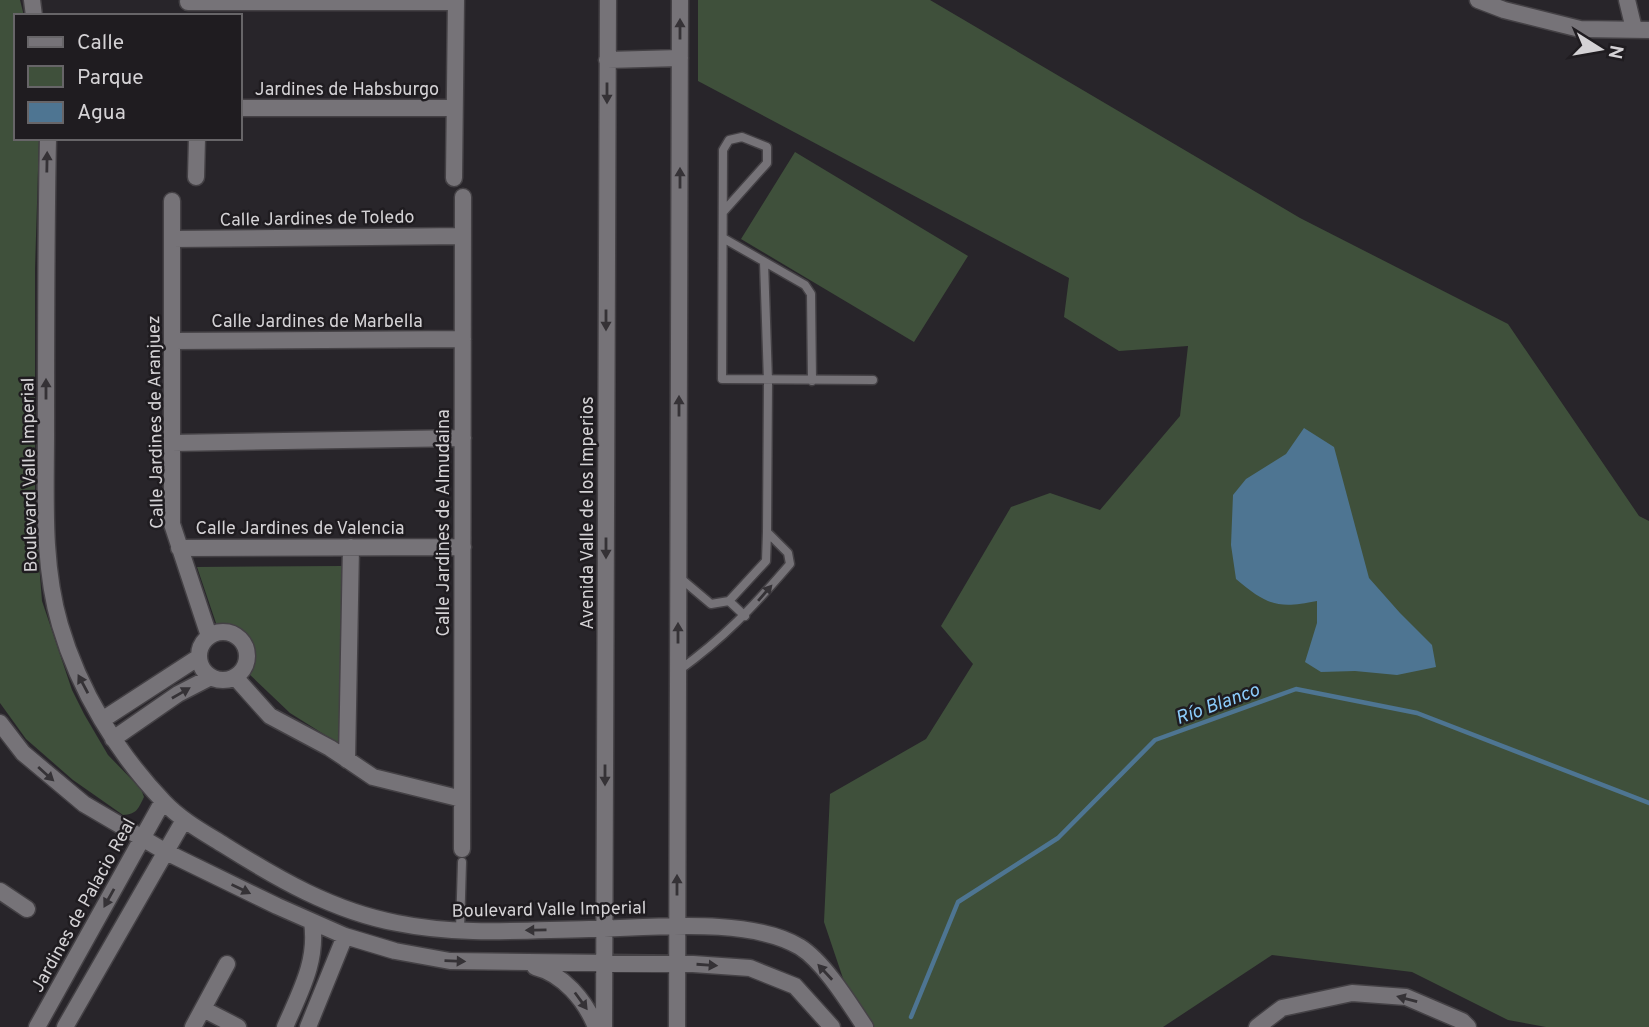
<svg xmlns="http://www.w3.org/2000/svg" width="1649" height="1027" viewBox="0 0 1649 1027" font-family="Overpass,sans-serif">
	<style>
		.green { fill: #3f503b }
		.water { fill: #4e7592 }
		.lines { fill: none; stroke-linecap: round; stroke-linejoin: round }
		.stream { stroke: #4e7592; stroke-width: 4.5 }
		.service-casing { stroke: #444145; stroke-width: 11 }
		.minor-casing { stroke: #444145; stroke-width: 19 }
		.service { stroke: #767378; stroke-width: 8 }
		.minor { stroke: #767378; stroke-width: 16 }
		.oneway { fill: #353236 }
		.labels { text-anchor: middle; stroke-width: 5; stroke-linejoin: round; paint-order: stroke }
		.street-label { font-size: 18px; fill: #d4d2d5; stroke: #1f1c20 }
		.water-label { font-size: 19px; font-style: italic; fill: #8cccfb; stroke: #1f1c20 }
	</style>
	<rect width="100%" height="100%" fill="#28252a"/>
	<path class="green" d="M0,0h20l4,16h-8v122h23l-4,131v245l7,87 30,89 12,24 24,41 33,34 3,8c-6,12 -7,17 -21,18l-50,-35 -47,-41 -26,-36z
		M698,0h232l370,218 208,106 131,192 10,5v506h-103l-38,-7 -96,-48 -140,-17 -109,72h-296l-14,-19 -29,-86 6,-128 96,-55 47,-75 -32,-38 70,-119 39,-14 50,17 80,-94 8,-70 -69,5 -55,-34 5,-39 -371,-197z
		M795,152l173,104 -54,86 -173,-103z
		M343,566l-2,179 -51,-32 -43,-41c10,-28 0,-43 -30,-46l-20,-59z"/>
	<path class="water" d="M1304,428l30,19 35,131 31,35 32,32 4,22 -39,8 -42,-4 -34,1 -16,-10 12,-39v-22c-40,8 -50,4 -81,-22l-5,-34 2,-50 13,-16 40,-25z"/>
	<g class="lines">
		<path class="stream" d="M911,1017l47,-115 100,-64 97,-98 141,-51 121,24 232,90"/>
		<defs>
			<path id="service" d="M723,212l44,-49v-16l-25,-10 -13,3 -6,10 -1,229 151,1
				M723,238l82,47 6,9 1,87
				M764,262l4,119 -1,151
				M729,601l16,15
				M678,671c46,-33 75,-64 112,-107l-2,-11 -21,-21 -1,29 -37,40 -18,3 -32,-27
				M460,930l2,-68"/>
			<path id="minor" d="M32,0l2,16
				M1478,0l26,10 76,19 69,1
				M1627,0l7,29
				M188,2h268
				M607,60l73,-2
				M240,108h214
				M48,138c-2,99 -2,197 -2,296 0,63 -4,130 14,191 19,65 57,128 104,177 17,18 39,30 60,43 54,34 109,66 173,78 63,13 129,7 192,6 60,-1 159,-13 211,18 24,15 49,56 65,80
				M196,177l1,-39
				M454,178l2,-178
				M172,201v323l37,112
				M172,239l291,-3
				M172,341l291,-2
				M172,443l291,-5
				M179,548l284,-1
				M199 656a24 24 0 1 1 48 0a24 24 0 1 1-48 0Z
				M235,677l35,39 60,32 43,29 89,22
				M102,720l97,-63
				M0,723l23,30 61,51 82,48 111,54 68,30 50,15 55,10 243,3 57,4 45,18 37,41
				M113,739l65,-45 33,-17
				M347,760l4,-213
				M462,849l1,-652
				M0,891l27,18
				M535,967c28,7 50,33 61,60
				M203,1009l35,18
				M37,1027l126,-226
				M65,1027l119,-207
				M193,1027l34,-63
				M285,1027c15,-35 33,-66 27,-105
				M308,1027l37,-91
				M604,1027l4,-1027
				M677,1027l3,-1027
				M1257,1027l25,-19 70,-15 54,4 56,24 6,6"/>
		</defs>
		<use href="#service" class="service-casing"/>
		<use href="#minor" class="minor-casing"/>
		<use href="#service" class="service"/>
		<use href="#minor" class="minor"/>
	</g>
	<defs><path id="oneway-solid" d="M-6-.8H1V-3.2L6.5 0L1 3.2V.8H-6Z" transform="scale(1.75)"/></defs>
	<g class="oneway">
		<use href="#oneway-solid" transform="translate(680 29) rotate(-90)"/>
		<use href="#oneway-solid" transform="translate(607 93) rotate(90)"/>
		<use href="#oneway-solid" transform="translate(47 162) rotate(-89)"/>
		<use href="#oneway-solid" transform="translate(680 178) rotate(-90)"/>
		<use href="#oneway-solid" transform="translate(606 320) rotate(90)"/>
		<use href="#oneway-solid" transform="translate(46 389) rotate(-90)"/>
		<use href="#oneway-solid" transform="translate(679 406) rotate(-90)"/>
		<use href="#oneway-solid" transform="translate(606 548) rotate(90)"/>
		<use href="#oneway-solid" transform="translate(765 593) rotate(-49)"/>
		<use href="#oneway-solid" transform="translate(678 633) rotate(-90)"/>
		<use href="#oneway-solid" transform="translate(83 684) rotate(-118)"/>
		<use href="#oneway-solid" transform="translate(181 693) rotate(-30)"/>
		<use href="#oneway-solid" transform="translate(46 774) rotate(42)"/>
		<use href="#oneway-solid" transform="translate(605 775) rotate(90)"/>
		<use href="#oneway-solid" transform="translate(677 885) rotate(-90)"/>
		<use href="#oneway-solid" transform="translate(241 889) rotate(26)"/>
		<use href="#oneway-solid" transform="translate(109 898) rotate(119)"/>
		<use href="#oneway-solid" transform="translate(536 930) rotate(179)"/>
		<use href="#oneway-solid" transform="translate(455 961) rotate(2)"/>
		<use href="#oneway-solid" transform="translate(707 965) rotate(4)"/>
		<use href="#oneway-solid" transform="translate(825 972) rotate(-133)"/>
		<use href="#oneway-solid" transform="translate(1407 999) rotate(-165)"/>
		<use href="#oneway-solid" transform="translate(581 1001) rotate(54)"/>
	</g>
	<g class="labels">
		<g class="street-label">
			<text x="347" y="95">Jardines de Habsburgo</text>
			<text transform="translate(317 218) rotate(-1)" y="6">Calle Jardines de Toledo</text>
			<text x="317" y="327">Calle Jardines de Marbella</text>
			<text transform="translate(155 422) rotate(-91)" y="6">Calle Jardines de Aranjuez</text>
			<text transform="translate(29 475) rotate(-91)" y="6">Boulevard Valle Imperial</text>
			<text transform="translate(587 513) rotate(-90)" y="6">Avenida Valle de los Imperios</text>
			<text transform="translate(443 523) rotate(-90)" y="6">Calle Jardines de Almudaina</text>
			<text x="300" y="534">Calle Jardines de Valencia</text>
			<text transform="translate(83 905) rotate(-61)" y="6">Jardines de Palacio Real</text>
			<text transform="translate(549 909) rotate(-1)" y="6">Boulevard Valle Imperial</text>
		</g>
		<g class="water-label">
			<text transform="translate(1217 703) rotate(-20)" y="7">Río Blanco</text>
		</g>
	</g>
	<rect x="14" y="14" width="228" height="126" fill="#1f1c20" stroke="#676568" stroke-width="2"/>
	<rect x="28" y="37" width="35" height="10" fill="#767378" stroke="#676568" stroke-width="2"/>
	<text x="77" y="49" font-size="21" fill="#d4d2d5">Calle</text>
	<rect x="28" y="66" width="35" height="21" fill="#3f503b" stroke="#676568" stroke-width="2"/>
	<text x="77" y="84" font-size="21" fill="#d4d2d5">Parque</text>
	<rect x="28" y="102" width="35" height="21" fill="#4e7592" stroke="#676568" stroke-width="2"/>
	<text x="77" y="119" font-size="21" fill="#d4d2d5">Agua</text>
	<g transform="translate(1600 49) rotate(101)" stroke="#1f1c20" stroke-width="5" paint-order="stroke">
	<path d="M0-5L12 26L0 18L-12 26Z" fill="#d4d2d5"/>
	<text y="-10" font-size="19" font-weight="bold" text-anchor="middle" fill="#d4d2d5">N</text>
	</g>
</svg>
